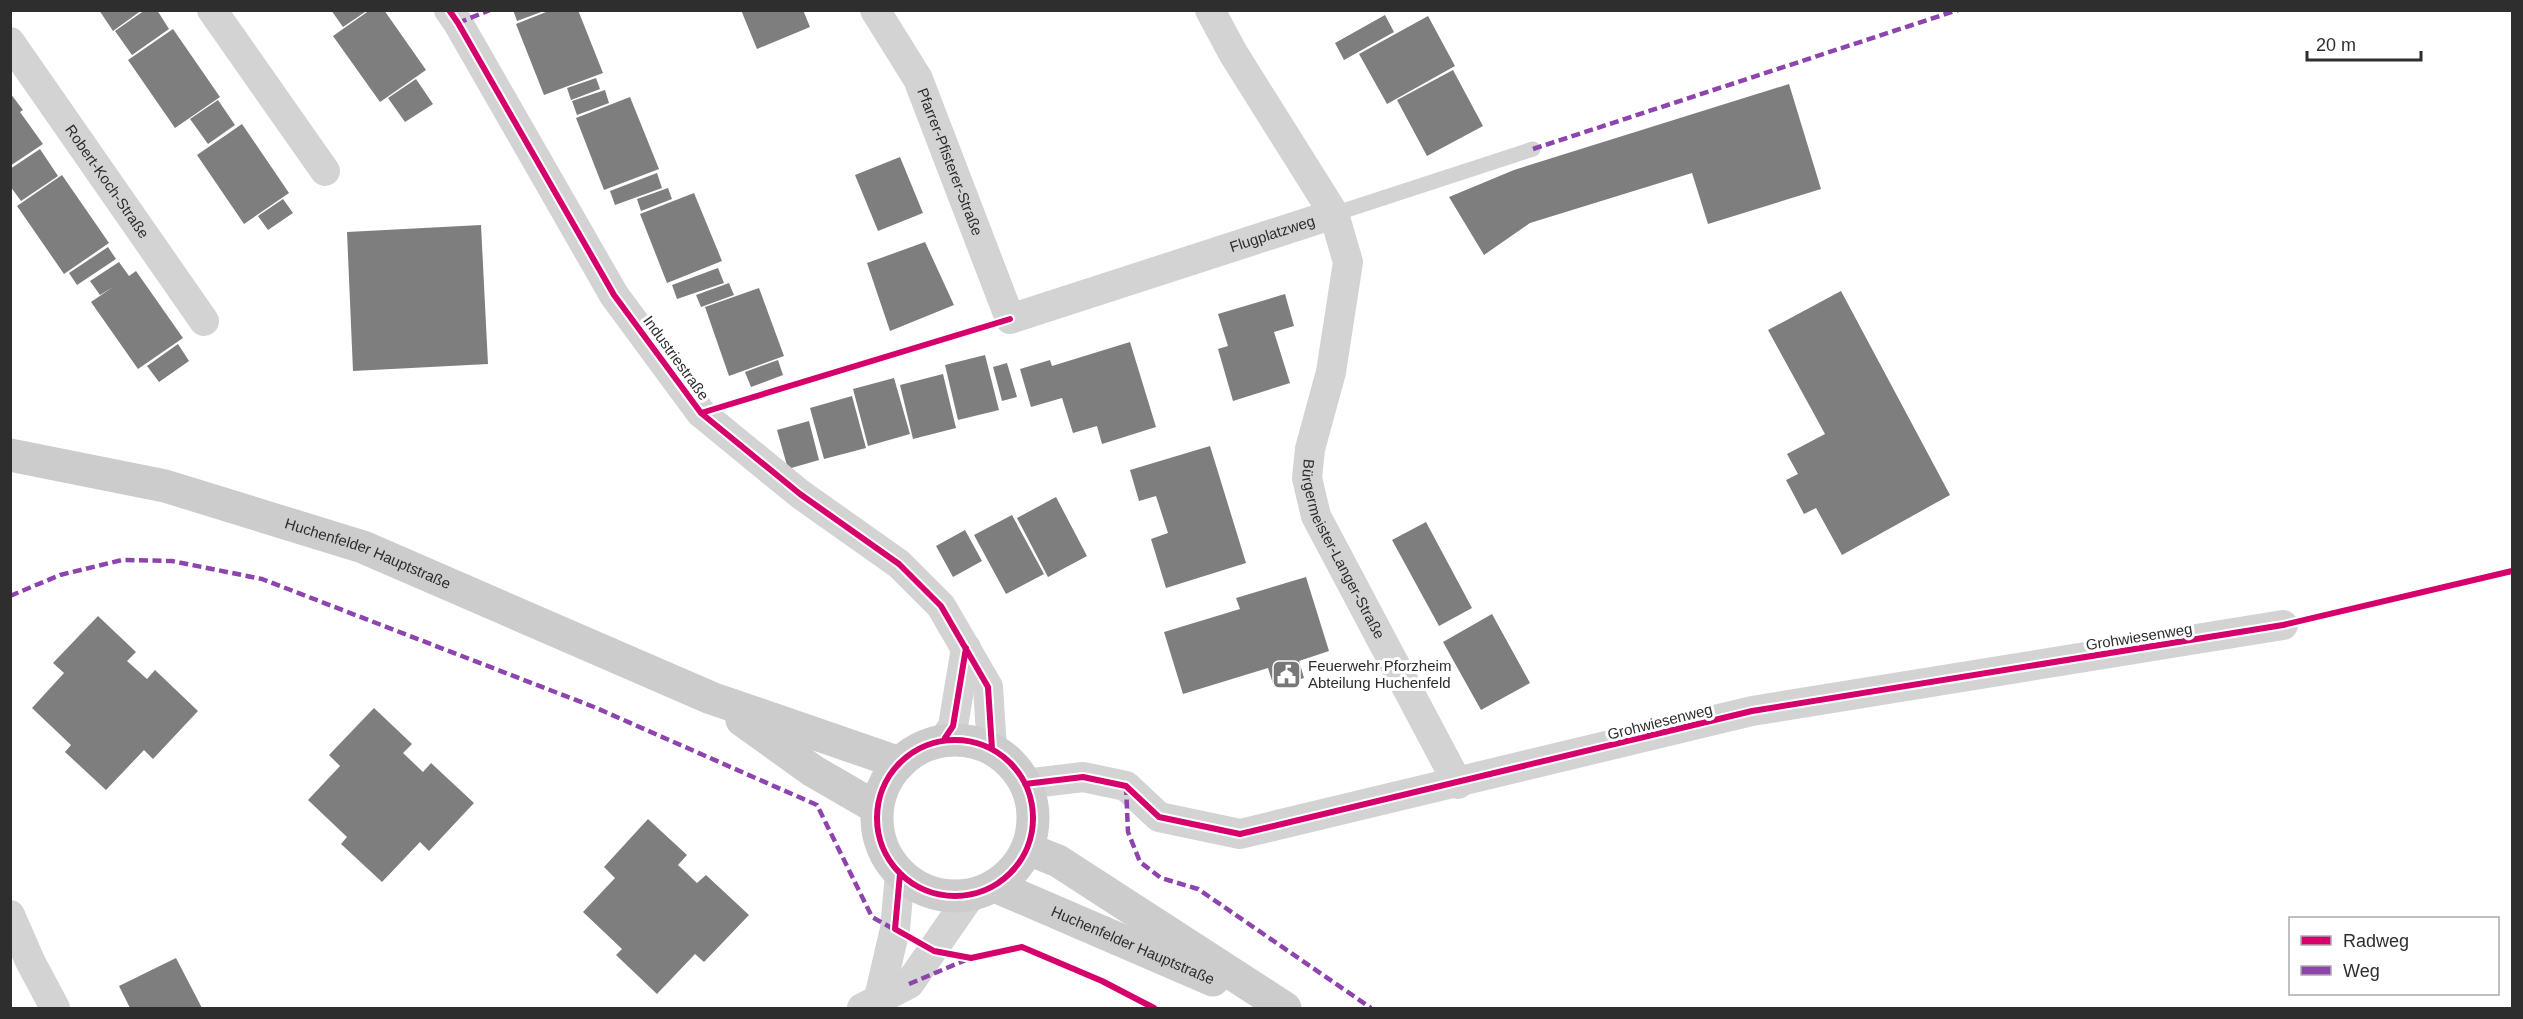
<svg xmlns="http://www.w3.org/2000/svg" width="2523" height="1019" viewBox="0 0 2523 1019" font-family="Arial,sans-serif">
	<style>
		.building { fill: #7e7e7e }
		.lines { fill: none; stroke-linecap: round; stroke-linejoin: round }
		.service { stroke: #d3d3d3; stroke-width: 15 }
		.minor { stroke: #d3d3d3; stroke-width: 30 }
		.secondary { stroke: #ccc; stroke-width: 33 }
		.quiet { stroke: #8e44ad; stroke-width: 4.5; stroke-dasharray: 9 4.5; stroke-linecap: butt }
		.cycleway-casing { stroke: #fff; stroke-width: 10 }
		.cycleway { stroke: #d6006c; stroke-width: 6 }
		.labels { text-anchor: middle; stroke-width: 6; stroke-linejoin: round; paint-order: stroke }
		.street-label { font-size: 15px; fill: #2e2e2e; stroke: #fff }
		.poi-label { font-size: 15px; fill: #2e2e2e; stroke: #fff; text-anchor: start }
	</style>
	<rect width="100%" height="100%" fill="#fff"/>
	<path class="building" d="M99,10h43l-29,21z
		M145,10h12l12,19 -37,26 -17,-24z
		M331,10h37l-25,17z
		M370,10h14l42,60 -46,32 -47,-66z
		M513,10h31v1l-27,10z
		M551,10h27l25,63 -59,22 -28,-71z
		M741,10h62l7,17 -53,22z
		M1385,15l9,17 -50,28 -9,-17z
		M1428,16l27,50 -68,38 -28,-50z
		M173,29l47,68 -45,31 -47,-68z
		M1453,70l30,56 -56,30 -30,-56z
		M596,78l4,11 -29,11 -4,-12z
		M416,79l17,25 -28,18 -17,-24z
		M1789,84l32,105 -113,35 -16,-51 -162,50 -46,32 -35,-58 65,-27z
		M605,90l4,13 -32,12 -5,-14z
		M10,93l13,17 -3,2 23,32 -33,22z
		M630,97l29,72 -55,21 -28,-72z
		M218,100l17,25 -27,19 -18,-25z
		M242,124l47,69 -45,31 -47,-69z
		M40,149l18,27 -37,25 -11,-15v-17z
		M900,157l23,56 -45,18 -23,-56z
		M657,173l5,15 -47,17 -5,-14z
		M62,175l47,68 -45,31 -47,-68z
		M668,188l4,11 -31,12 -4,-12z
		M694,193l28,68 -55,22 -27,-69z
		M283,199l10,14 -25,17 -10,-14z
		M481,225l7,139 -135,7 -6,-139z
		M925,242l29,63 -64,26 -23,-68z
		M108,247l8,12 -39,26 -8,-12z
		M119,262l10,14 7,-5 47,67 -45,31 -47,-67 22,-15 -13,8 -10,-14z
		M718,268l6,15 -47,16 -5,-14z
		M729,283l5,12 -33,12 -5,-12z
		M759,288l25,68 -55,20 -24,-69z
		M1841,291l109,204 -108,60 -26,-47 -12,6 -18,-34 12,-6 -11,-20 38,-20 -57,-104z
		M1285,294l9,32 -20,6 16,51 -57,18 -15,-52 10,-3 -10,-32z
		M1130,342l26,85 -54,17 -5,-18 -24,7 -11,-35 -31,9 -11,-38 30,-9 2,6z
		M178,344l11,17 -30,21 -12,-16z
		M985,355l14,55 -41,10 -13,-55z
		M778,360l5,15 -32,12 -6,-15z
		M1007,363l10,34 -15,4 -9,-34z
		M943,374l13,54 -43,11 -13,-54z
		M894,378l16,56 -42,12 -15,-57z
		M852,396l14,52 -42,11 -14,-51z
		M809,421l10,39 -31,9 -11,-39z
		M1210,446l36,117 -80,25 -15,-49 17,-6 -12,-37 -17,5 -9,-31z
		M1056,497l31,59 -39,21 -31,-59z
		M1012,515l32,59 -38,20 -32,-59z
		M1426,522l46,86 -33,18 -47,-86z
		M965,530l17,31 -29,16 -17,-31z
		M1306,577l23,74 -30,10 5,17 -30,9 -6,-19 -85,26 -19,-62 76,-23 -4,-11z
		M1492,614l38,69 -49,27 -38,-68z
		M98,616l38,36 -9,9 20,18 8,-9 43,41 -45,48 -9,-9 -38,40 -41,-38 6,-7 -39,-37 32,-35 -11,-10z
		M374,708l38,36 -9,9 20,19 8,-9 43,40 -45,48 -9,-9 -38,40 -41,-38 6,-7 -39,-37 32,-34 -11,-11z
		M648,819l39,36 -9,10 19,18 9,-8 43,40 -45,47 -9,-8 -38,40 -41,-39 6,-6 -39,-37 32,-34 -11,-11z
		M176,958l26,50h-72l-11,-22z"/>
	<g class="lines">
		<path class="service" d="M1334,214l199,-65"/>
		<g class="minor">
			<path d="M212,10l113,161"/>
			<path d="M449,10l9,13 156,272 87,118 99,81 99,70 42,42 47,81 4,62"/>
			<path id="s1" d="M875,10l43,69 92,240 324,-105"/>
			<path id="s2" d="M1210,10l23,43 101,161 14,48 -17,110 -21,77 -3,29 9,38 142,268"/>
			<path id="s3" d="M10,42l194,279"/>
			<path d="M945,738l8,-12 13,-78"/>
			<path d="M1025,784l58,-7 43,9 33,31 81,17 512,-123 531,-86"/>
			<path d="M10,915l20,46 25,47"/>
			<path d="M878,1002l17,-73 5,-55"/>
			<path d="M862,1008l47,-24 61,-88"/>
		</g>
		<g class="secondary">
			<path id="s4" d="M10,455l155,31 198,61 348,151 189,65"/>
			<path d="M742,720l71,51 64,37"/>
			<circle cx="955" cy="818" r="78"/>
			<path d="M1028,849l30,12 227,147"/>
			<path id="s5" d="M995,886l218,94"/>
		</g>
		<path class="quiet" d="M458,23l32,-13
			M1533,149l425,-139
			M10,596l50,-21 62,-15 50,1 90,18 332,128 223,98 55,112 27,15
			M1126,786l2,46 12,30 21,16 37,11 173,119
			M909,984l59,-25"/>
		<defs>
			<path id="cycleway" d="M449,10l9,13 156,272 87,118 99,81 99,70 42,42 47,81 4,62
				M701,413l309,-94
				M945,738l8,-12 13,-78
				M877 818a78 78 0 1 1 156 0a78 78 0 1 1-156 0Z
				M1025,784l58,-7 43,9 33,31 81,17 512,-123 531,-86 229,-54
				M900,874l-5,55 39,22 37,7 51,-11 80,34 52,27"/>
		</defs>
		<use href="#cycleway" class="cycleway-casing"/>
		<use href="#cycleway" class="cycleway"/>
	</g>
	<defs>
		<symbol id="civic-square" viewBox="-11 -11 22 22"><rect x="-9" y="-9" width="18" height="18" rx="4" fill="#777" stroke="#fff"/><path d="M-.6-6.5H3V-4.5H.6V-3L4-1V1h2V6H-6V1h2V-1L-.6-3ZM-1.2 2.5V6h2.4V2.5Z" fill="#fff"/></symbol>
	</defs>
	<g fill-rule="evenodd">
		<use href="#civic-square" x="1270" y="658" width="33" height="33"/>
	</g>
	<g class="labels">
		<g class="street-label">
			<text dy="5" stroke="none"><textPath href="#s1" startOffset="170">Pfarrer-Pfisterer-Straße</textPath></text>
			<text dy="5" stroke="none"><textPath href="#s3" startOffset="170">Robert-Koch-Straße</textPath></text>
			<text dy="5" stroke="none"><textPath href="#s1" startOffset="614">Flugplatzweg</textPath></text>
			<text transform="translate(676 358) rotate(54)" y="5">Industriestraße</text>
			<text dy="5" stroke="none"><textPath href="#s2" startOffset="588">Bürgermeister-Langer-Straße</textPath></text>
			<text dy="5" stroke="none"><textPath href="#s4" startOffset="372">Huchenfelder Hauptstraße</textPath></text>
			<text transform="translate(2139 637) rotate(-9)" y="5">Grohwiesenweg</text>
			<text transform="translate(1660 722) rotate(-14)" y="5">Grohwiesenweg</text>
			<text dy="5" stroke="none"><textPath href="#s5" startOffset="150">Huchenfelder Hauptstraße</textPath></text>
		</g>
		<g class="poi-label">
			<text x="1308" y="671">Feuerwehr Pforzheim<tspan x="1308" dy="17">Abteilung Huchenfeld</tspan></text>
		</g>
	</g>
	<rect width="2523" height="1019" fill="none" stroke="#2e2e2e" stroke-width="24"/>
	<rect x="2289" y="917" width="210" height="78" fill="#ffffff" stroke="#ababab" stroke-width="1.5"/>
	<rect x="2301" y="936" width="30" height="9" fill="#d6006c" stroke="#ababab" stroke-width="1.5"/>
	<text x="2343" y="947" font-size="18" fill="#2e2e2e">Radweg</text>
	<rect x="2301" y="966" width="30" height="9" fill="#8e44ad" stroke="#ababab" stroke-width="1.5"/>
	<text x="2343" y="977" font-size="18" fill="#2e2e2e">Weg</text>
	<path d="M2307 51v9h114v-9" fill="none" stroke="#2e2e2e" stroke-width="3"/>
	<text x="2316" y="51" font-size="18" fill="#2e2e2e" stroke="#ffffff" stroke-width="4.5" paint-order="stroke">20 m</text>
</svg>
